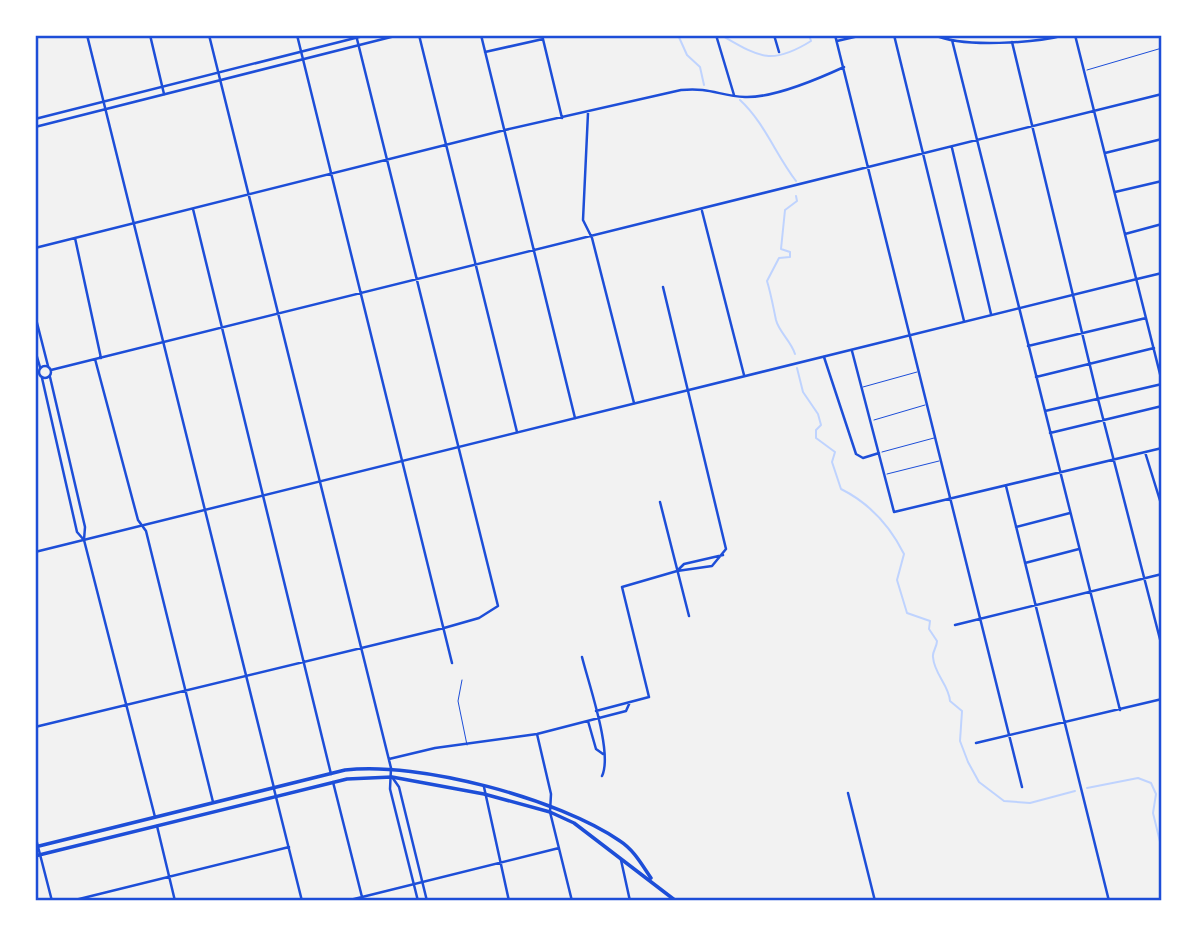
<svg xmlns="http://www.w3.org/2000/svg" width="1197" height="936" viewBox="0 0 1197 936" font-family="Roboto,sans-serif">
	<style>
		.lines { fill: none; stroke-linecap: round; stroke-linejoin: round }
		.stream { stroke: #bfd3fe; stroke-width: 2 }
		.service { stroke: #1d4ed8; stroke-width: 1 }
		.minor { stroke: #1d4ed8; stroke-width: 2.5 }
		.tertiary { stroke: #1d4ed8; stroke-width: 2.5 }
		.primary { stroke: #1d4ed8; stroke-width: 3.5 }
		.neatline { fill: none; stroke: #1d4ed8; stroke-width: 2.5 }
	</style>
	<rect width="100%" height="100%" fill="#f2f2f2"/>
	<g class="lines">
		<path class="stream" d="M678,35l9,20 13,12 4,18
			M721,35c38,22 50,31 90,6l-2,-6
			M740,100c24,22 36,55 56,81
			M795,354c-4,-13 -16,-22 -19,-34 -3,-14 -5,-26 -9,-39l12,-23 11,-1v-5l-9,-3 4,-39 12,-9 -1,-5
			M797,368l6,24 15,22 3,11 -5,5v8l19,14 -3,10 9,27c28,14 49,37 63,65l-7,26 10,33 23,8 -1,8 8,12c0,6 -5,11 -4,16 1,17 16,28 17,44l12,10 -2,30 8,21 11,20 25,19 26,2 45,-12
			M1087,788l51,-10 13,5 5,11 -3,19 9,37"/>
		<path class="service" d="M1087,70l75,-22
			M863,387l54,-15
			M874,420l51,-15
			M882,452l52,-14
			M887,474l52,-13
			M462,680l-4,21 9,44"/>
		<path class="minor" d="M150,35l14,59
			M209,35l182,733
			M297,35l155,628
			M419,35l98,397
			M481,35l94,383
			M542,35l20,83
			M716,35l18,60
			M774,35l5,17
			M835,35l187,752
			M894,35l70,286
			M935,35c27,13 101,8 130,0
			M1075,35l87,347
			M952,40l168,670
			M837,41l26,-6
			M1012,42l86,357 64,248
			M485,52l58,-13
			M588,113l-5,107 9,18 42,165
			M952,148l39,166
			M1105,153l57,-14
			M1115,192l47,-11
			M193,209l138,565
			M702,211l42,164
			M1125,234l37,-10
			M75,238l26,120
			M35,248l470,-118 176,-40c29,-3 39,6 64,7 28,1 73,-18 99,-30
			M1137,279l25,-6
			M35,315l13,51
			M1028,346l118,-28
			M35,350l5,17
			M852,351l42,161 268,-64
			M824,357l32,97 7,4 16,-5
			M95,359l43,161 8,11 67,271
			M39 372a6 6 0 1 1 12 0a6 6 0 1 1-12 0Z
			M51,370l1111,-276
			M50,377l35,150 -1,13 71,277
			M1036,377l118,-29
			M42,378l35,154 7,8
			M1045,411l117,-27
			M1050,433l112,-27
			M1145,452l17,55
			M1006,486l103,415
			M660,502l29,114
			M1016,527l54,-14
			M1025,563l54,-14
			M677,571l7,-7 39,-9
			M955,625l207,-51
			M582,657c7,28 31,96 20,119
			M596,711l53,-14 -27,-110 55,-16 35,-5 14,-17 -63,-262
			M588,721l8,28 7,5
			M35,727l409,-99 35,-10 19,-12 -142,-571
			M537,734l14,60 -1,18 22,89
			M976,743l186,-44
			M389,759l46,-11 102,-14 89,-23 4,-9
			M333,782l29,115
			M484,787l25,114
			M274,789l28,112
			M848,793l27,108
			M157,826l18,75
			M621,860l9,41
			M71,901l218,-54
			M346,901l213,-53"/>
		<path class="tertiary" d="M87,35l187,753
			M35,119l332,-84
			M35,127l364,-92
			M35,552l1102,-273
			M391,768l-1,21 28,112
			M392,777l7,10 28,114
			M35,835l17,66"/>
		<path class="primary" d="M35,847l310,-77c74,-9 214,29 275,71 14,9 22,24 31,37
			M35,856l312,-77 45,-2 92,17 66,18 24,11 102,78"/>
	</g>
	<rect width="1197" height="936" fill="none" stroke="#ffffff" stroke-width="74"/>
	<rect x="37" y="37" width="1123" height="862" class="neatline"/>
</svg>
